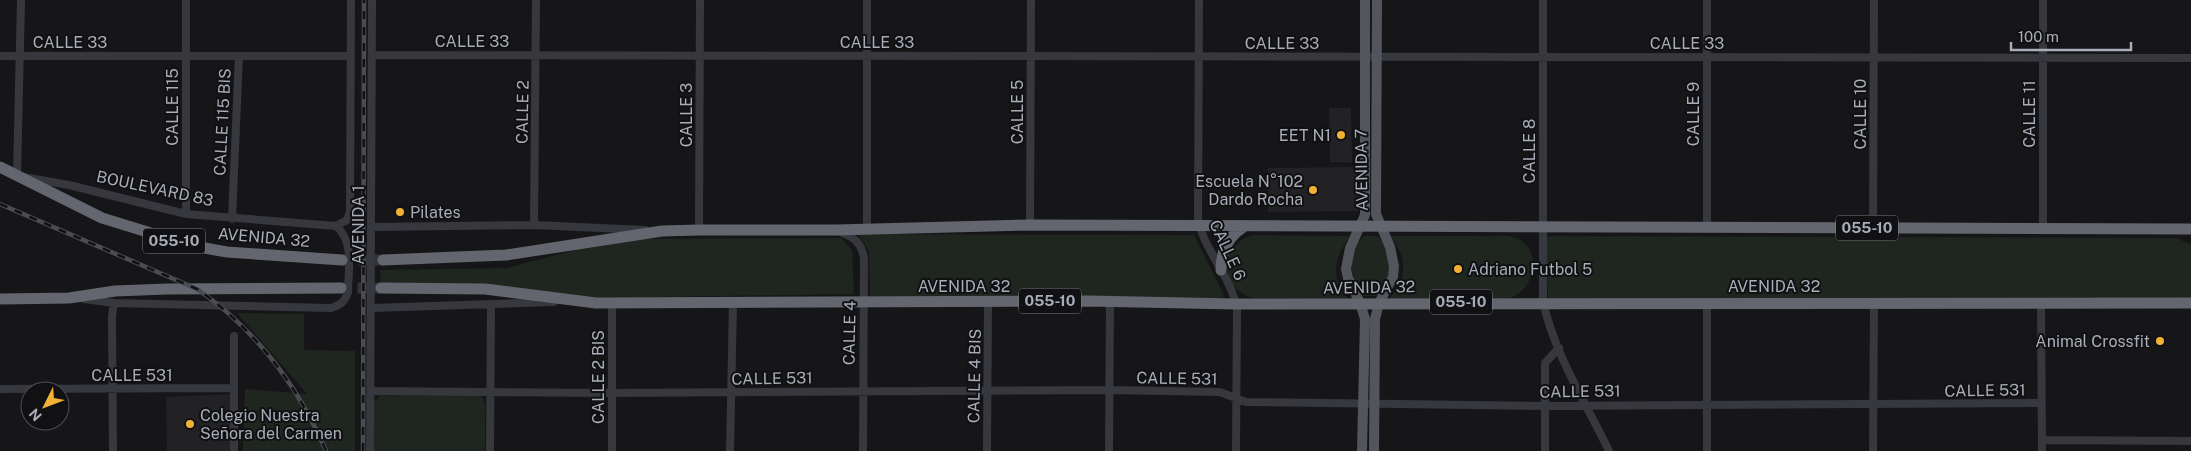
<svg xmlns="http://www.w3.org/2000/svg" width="2191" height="451" viewBox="0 0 2191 451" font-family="'Public Sans',sans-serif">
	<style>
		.built { fill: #222225 }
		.green { fill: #1e261f }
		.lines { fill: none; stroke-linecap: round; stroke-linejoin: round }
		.highway-tunnel { stroke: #333438; stroke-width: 11; stroke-dasharray: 11 5.5; stroke-linecap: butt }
		.minor { stroke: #37383d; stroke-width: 8 }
		.major { stroke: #53555c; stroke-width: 10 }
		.highway { stroke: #63666e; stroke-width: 11 }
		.rail-casing { stroke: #4a4c52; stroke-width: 4.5 }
		.rail { stroke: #111113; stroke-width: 2.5; stroke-dasharray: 8; stroke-linecap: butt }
		.poi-dot { fill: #f2b134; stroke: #111113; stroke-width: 2 }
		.labels { text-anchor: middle; stroke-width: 4; stroke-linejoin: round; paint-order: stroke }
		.shield { fill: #111113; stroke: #7b7e86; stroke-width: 1 }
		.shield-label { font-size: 15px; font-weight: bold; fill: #a8adb8 }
		.street-label { font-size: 16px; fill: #a8adb8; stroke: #111113 }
		.poi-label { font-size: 16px; fill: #a8adb8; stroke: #111113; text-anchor: end }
	</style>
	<rect width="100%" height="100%" fill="#161618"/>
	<path class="built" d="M1329,108h22l1,55 -22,-1z
		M1357,167l1,44 -90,1v-44z
		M231,394l1,57h-65l-1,-54z"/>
	<path class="green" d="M858,234l336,1 30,60 -1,3 -353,-2 -1,-45z
		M1253,235l97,1c-16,23 -20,38 -3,62h-94c-34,-9 -35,-53 0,-63z
		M1364,236h13c12,11 20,31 11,48 -3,4 -8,8 -11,12h-14c-11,-12 -15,-35 -7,-50 1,-4 5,-7 8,-10z
		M1391,236h117c4,1 9,2 12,4 24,15 13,50 -10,58l-121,1c19,-23 18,-40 2,-63z
		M1549,236l628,2 14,7v53l-643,1 -2,-61z
		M841,238l11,12 2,44 -264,4 -90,-13 -119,-1 -1,-14 127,-2 110,-29z
		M237,313l67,1v36l51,1v100h-112l2,-62 62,5z
		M476,394l6,3 3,6v48h-111v-49l6,-6z"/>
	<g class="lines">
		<path class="highway-tunnel" d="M342,260h41
			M341,288h40"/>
		<path class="minor" d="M21,0l-4,176 52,9 117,29 150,12
			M867,0v229
			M1199,0l-1,220c7,32 33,56 39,89l-1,142
			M1543,0v302c12,53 43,101 66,149
			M372,55l1819,3
			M0,56h351
			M186,214v-214
			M232,219l7,-163
			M534,225l2,-225
			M1030,225l1,-225
			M336,226l11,-6 3,-9 1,-211
			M372,227l162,-2 111,5
			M1707,227v-227
			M1873,228l1,-228
			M2043,228v-228
			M699,230l1,-230
			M840,232c14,5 22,11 24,27l-1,192
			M84,299l30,4 217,5c9,-3 14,-6 17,-16 0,-22 7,-50 -12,-66
			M1707,303v148
			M2041,303l1,148
			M372,308l182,-6
			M0,389l234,-1
			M371,391l241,2 497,-3 111,2 26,10 299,4 496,-3
			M2042,440l149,1
			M113,451l-1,-135 2,-13
			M234,451v-115
			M370,451l2,-451
			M490,451l1,-147
			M612,451v-148
			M730,451l3,-148
			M987,451l1,-149
			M1109,451l1,-149
			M1545,451v-88l14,-15
			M1873,451l1,-148"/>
		<path class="major" d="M1362,451l3,-132 -5,-16 -12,-25 -2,-9 4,-21 15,-33v-215
			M1374,451l1,-132 4,-16 14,-26 1,-11 -4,-19 -14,-33 1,-214"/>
		<path class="highway" d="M0,167l102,51 91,28 34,6 115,8
			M383,260l123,-5 156,-24 37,-1h137l194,-5 1161,4
			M1221,270c0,-19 7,-34 24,-44
			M381,288l104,1 111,14 492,-2 148,3 955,-1
			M0,299l69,-1 46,-7 52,-2 174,-1"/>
		<defs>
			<path id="rail" d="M0,204l197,85c58,40 101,97 129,162
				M363,451l1,-451"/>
		</defs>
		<use href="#rail" class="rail-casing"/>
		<use href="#rail" class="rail"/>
	</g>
	<g class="poi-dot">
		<circle cx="1341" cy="135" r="5"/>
		<circle cx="1313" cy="190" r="5"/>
		<circle cx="400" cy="212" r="5"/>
		<circle cx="1458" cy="269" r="5"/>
		<circle cx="2160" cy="341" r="5"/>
		<circle cx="190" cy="424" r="5"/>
	</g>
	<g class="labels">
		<g class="shield">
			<rect x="1836" y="215.5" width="62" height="25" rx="4"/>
			<rect x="143" y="228.5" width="62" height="25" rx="4"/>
			<rect x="1019" y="288.5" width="62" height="25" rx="4"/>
			<rect x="1430" y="289.5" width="62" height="25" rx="4"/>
		</g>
		<g class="shield-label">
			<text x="1867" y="233">055-10</text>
			<text x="174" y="246">055-10</text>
			<text x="1050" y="306">055-10</text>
			<text x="1461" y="307">055-10</text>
		</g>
		<g class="street-label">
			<text x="472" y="47">CALLE 33</text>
			<text x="70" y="48">CALLE 33</text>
			<text x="877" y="48">CALLE 33</text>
			<text x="1282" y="49">CALLE 33</text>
			<text x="1687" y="49">CALLE 33</text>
			<text transform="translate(172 107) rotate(-90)" y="6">CALLE 115</text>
			<text transform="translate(522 112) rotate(-89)" y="6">CALLE 2</text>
			<text transform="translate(1017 112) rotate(-90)" y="6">CALLE 5</text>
			<text transform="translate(1693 114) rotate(-90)" y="6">CALLE 9</text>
			<text transform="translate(1860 114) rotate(-90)" y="6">CALLE 10</text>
			<text transform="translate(2029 114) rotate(-90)" y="6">CALLE 11</text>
			<text transform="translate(686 115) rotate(-90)" y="6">CALLE 3</text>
			<text transform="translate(222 122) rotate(-87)" y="6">CALLE 115 BIS</text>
			<text transform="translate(1529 151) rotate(-90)" y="6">CALLE 8</text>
			<text transform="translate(1361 170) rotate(-91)" y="6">AVENIDA 7</text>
			<text transform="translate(155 188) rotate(12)" y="6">BOULEVARD 83</text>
			<text transform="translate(358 225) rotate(-90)" y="6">AVENIDA 1</text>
			<text transform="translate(264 237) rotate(5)" y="6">AVENIDA 32</text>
			<text transform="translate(1228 250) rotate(65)" y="6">CALLE 6</text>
			<text x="964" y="292">AVENIDA 32</text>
			<text x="1774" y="292">AVENIDA 32</text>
			<text transform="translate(1369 287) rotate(-1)" y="6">AVENIDA 32</text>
			<text transform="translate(849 333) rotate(-89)" y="6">CALLE 4</text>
			<text x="132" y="381">CALLE 531</text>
			<text transform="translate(974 376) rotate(-89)" y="6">CALLE 4 BIS</text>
			<text transform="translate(598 377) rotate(-90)" y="6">CALLE 2 BIS</text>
			<text transform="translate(772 378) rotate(-1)" y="6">CALLE 531</text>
			<text transform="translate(1177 378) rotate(1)" y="6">CALLE 531</text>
			<text transform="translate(1985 390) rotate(-1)" y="6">CALLE 531</text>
			<text transform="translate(1580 391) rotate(-1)" y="6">CALLE 531</text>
		</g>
		<g class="poi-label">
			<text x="1331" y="141">EET N1</text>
			<text x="1303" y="187">Escuela N°102<tspan x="1303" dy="18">Dardo Rocha</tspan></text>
			<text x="410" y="218" text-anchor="start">Pilates</text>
			<text x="1468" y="275" text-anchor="start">Adriano Futbol 5</text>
			<text x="2150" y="347">Animal Crossfit</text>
			<text x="200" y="421" text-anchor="start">Colegio Nuestra<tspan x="200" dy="18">Señora del Carmen</tspan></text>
		</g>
	</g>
	<g transform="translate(45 406) rotate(228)"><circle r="24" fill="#111113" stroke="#4d4f55"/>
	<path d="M0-4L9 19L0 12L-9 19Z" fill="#f2b134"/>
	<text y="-8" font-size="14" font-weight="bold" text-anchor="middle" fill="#a8adb8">N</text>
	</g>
	<path d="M2011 42v8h120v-8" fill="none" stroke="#a8adb8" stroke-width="2.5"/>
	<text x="2018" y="42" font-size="15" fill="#a8adb8" stroke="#111113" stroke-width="4" paint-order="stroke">100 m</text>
</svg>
